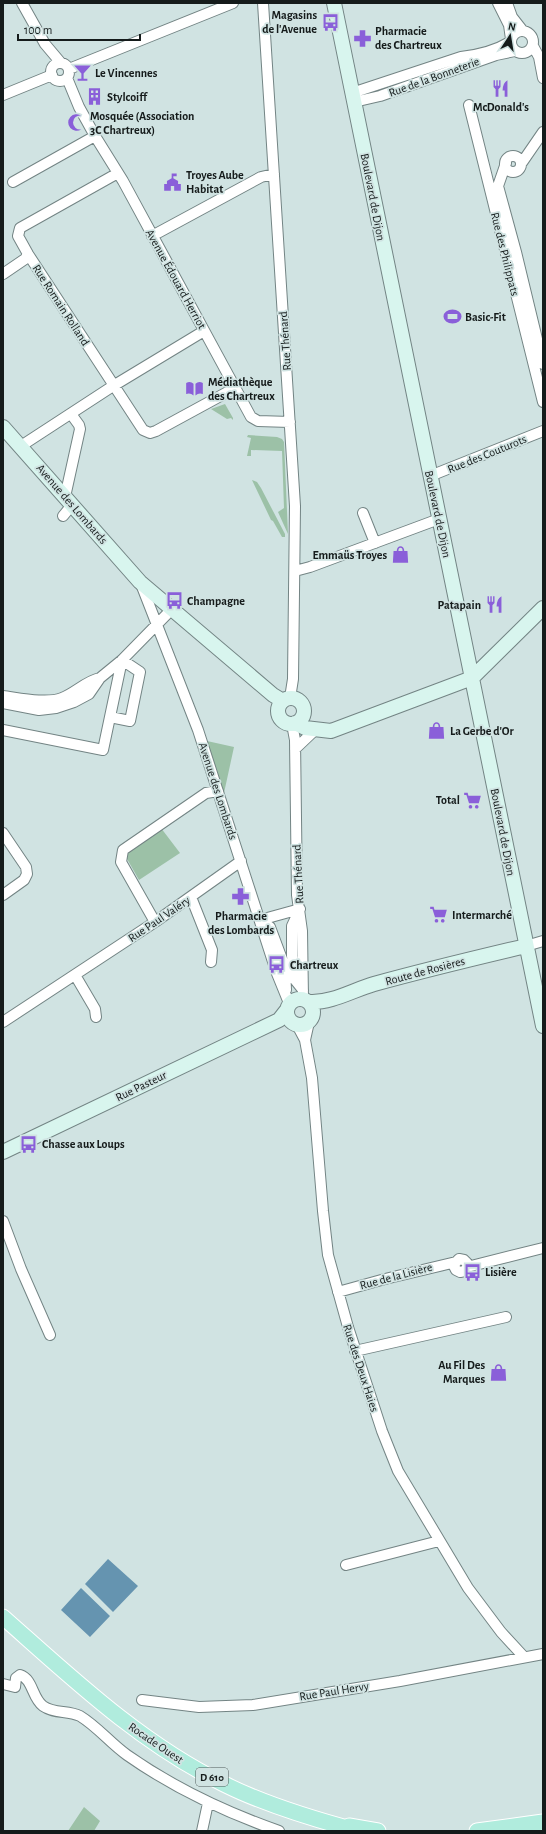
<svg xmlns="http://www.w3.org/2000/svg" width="546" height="1834" viewBox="0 0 546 1834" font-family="'Alegreya Sans',sans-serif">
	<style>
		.green { fill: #9cc1a7 }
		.water { fill: #6594b0 }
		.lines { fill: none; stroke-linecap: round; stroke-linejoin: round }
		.street-casing { stroke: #738484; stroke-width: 12 }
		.secondary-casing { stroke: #738484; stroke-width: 16 }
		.primary-casing { stroke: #fff; stroke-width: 17 }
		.street { stroke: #fff; stroke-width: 10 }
		.secondary { stroke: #d8f5ee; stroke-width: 14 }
		.primary { stroke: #b0ecdd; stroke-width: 15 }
		.labels { text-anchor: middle; stroke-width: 3.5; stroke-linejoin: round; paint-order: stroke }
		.shield { fill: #d0e3e2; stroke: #4d5757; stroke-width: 1 }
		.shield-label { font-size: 11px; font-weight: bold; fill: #151b1b }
		.poi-label { font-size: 12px; font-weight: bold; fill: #151b1b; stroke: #d0e3e2; text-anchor: start }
		.street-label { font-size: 12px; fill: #151b1b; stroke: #d0e3e2 }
	</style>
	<rect width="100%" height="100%" fill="#d0e3e2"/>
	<path class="green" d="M225,404l8,14v2l-2,-2 -4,1 -16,-10z
		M248,435l29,2 5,2 2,3 4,92 -10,-22 6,-4 -2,-57 -31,-1v6h-4l4,-18 -4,-1z
		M252,480l5,2 4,6 24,46v3h-3l-9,-16 -2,-1z
		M207,741l27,6 -10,46z
		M161,828l19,25 -41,27 -13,-23 2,-6z
		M84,1807l16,14 -6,10h-26z"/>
	<path class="water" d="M108,1559l30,27 -25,26 -28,-28z
		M81,1588l29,28 -20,21 -29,-27z"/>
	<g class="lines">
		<defs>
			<path id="street" d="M22,3l23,41 16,19
				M263,3l32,503 -2,173 -3,19
				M498,3l11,22 2,14
				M507,3l5,14 11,14
				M511 42a11 11 0 1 1 22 0a11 11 0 1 1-22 0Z
				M533,46l6,11 4,21
				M51 72a9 9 0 1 1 18 0a9 9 0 1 1-18 0Z
				M69,69l164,-66
				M67,78l12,29 16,29 28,45 128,236 7,4 32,1
				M352,93l109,-36c18,-2 34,-6 49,-15
				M3,95l49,-20
				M354,102l26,-6 116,-41 19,-4
				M469,105l74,297
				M505 164a8 8 0 1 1 16 0a8 8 0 1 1-16 0Z
				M506,163l-8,23 18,66 27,112
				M521,164l22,-32
				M118,173l-98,55 -2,8 10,18 115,176 7,3 6,-2 79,-43
				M13,182l82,-46
				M152,236l109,-59 13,-3
				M3,274l22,-15 3,-5
				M21,446l92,-60 91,-55
				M430,476l113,-45
				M65,497l15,-68 -1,-4 -8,-11
				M363,513l12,30
				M63,516l9,-11
				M295,571l15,-4 129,-48
				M141,584l57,146 78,241 13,32
				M3,696c16,2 44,8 59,2 13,-5 24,-17 38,-20
				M3,703l36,7 17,-2 18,-6 15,-8 11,-16 22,-18 50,-51
				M292,724l3,16 2,155 5,36 1,67
				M3,730l100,20 19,-90 18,12 -10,49 -20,-4
				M295,749l20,-19
				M3,833l23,34 1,7 -3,6 -21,15
				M191,897l21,53 -1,12
				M300,909l-8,17v30l3,24 8,10
				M260,920l10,7 15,40 1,23
				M260,920l40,-11
				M155,922l-34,-60 2,-12 83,-57 12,-2
				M526,946l17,-5
				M75,975l20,34 1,8
				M3,1022l152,-100 86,-61
				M297,1025l8,15 7,38 11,133 5,44 20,72 34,104 16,40 70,117 33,44 23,25
				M305,1040l4,-18
				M3,1221l18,48 29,66
				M467,1267v-4l-3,-3 -5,-1 -3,3 -2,4 2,4 4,2 5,-1 2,-4 76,-19
				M338,1292l47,-13 71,-17
				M355,1351l151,-34
				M346,1565l93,-24
				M3,1684l12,3 1,-9 4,-3c13,4 12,23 23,31 11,8 25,4 37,10 18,11 30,27 47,39 47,33 98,57 152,76
				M142,1700l57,7 54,-2 147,-24 143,-27
				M202,1831l6,-28"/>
			<path id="secondary" d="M334,3l209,1023
				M3,427l137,155 133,113 10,6
				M278 711a13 13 0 1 1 26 0a13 13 0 1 1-26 0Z
				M295,723l10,5 26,3 141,-53 71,-70
				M287 1012a13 13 0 1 1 26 0a13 13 0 1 1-26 0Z
				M310,1002c22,1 43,-12 64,-18 51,-14 101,-26 152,-38
				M3,1152l276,-132 7,-9"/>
			<path id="primary" d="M3,1617c69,61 137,126 221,167 42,21 89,35 134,47
				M349,1826l29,5
				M477,1831l66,-9"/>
		</defs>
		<use href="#street" class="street-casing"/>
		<use href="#secondary" class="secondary-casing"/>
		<use href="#primary" class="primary-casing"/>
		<use href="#street" class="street"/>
		<use href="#secondary" class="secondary"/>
		<use href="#primary" class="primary"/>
	</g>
	<defs>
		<symbol id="bus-bare" viewBox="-9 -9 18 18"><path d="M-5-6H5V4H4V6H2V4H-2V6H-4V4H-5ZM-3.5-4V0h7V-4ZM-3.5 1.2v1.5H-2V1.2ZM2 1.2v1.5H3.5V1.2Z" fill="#8a5fd9" stroke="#d0e3e2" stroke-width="2.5" paint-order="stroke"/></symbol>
		<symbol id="pharmacy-bare" viewBox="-9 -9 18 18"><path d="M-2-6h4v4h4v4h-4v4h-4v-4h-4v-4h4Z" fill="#8a5fd9" stroke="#d0e3e2" stroke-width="2.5" paint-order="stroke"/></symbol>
		<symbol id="bar-bare" viewBox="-9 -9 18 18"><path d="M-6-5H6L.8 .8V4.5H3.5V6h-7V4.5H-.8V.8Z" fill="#8a5fd9" stroke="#d0e3e2" stroke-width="2.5" paint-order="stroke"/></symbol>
		<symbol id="restaurant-bare" viewBox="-9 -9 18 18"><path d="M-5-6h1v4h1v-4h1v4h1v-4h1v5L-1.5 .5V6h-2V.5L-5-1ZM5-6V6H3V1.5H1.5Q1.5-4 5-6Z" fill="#8a5fd9" stroke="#d0e3e2" stroke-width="2.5" paint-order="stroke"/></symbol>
		<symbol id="building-bare" viewBox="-9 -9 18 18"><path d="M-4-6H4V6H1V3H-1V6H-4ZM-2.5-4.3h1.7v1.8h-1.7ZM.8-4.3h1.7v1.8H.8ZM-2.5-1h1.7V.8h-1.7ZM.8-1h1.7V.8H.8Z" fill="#8a5fd9" stroke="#d0e3e2" stroke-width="2.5" paint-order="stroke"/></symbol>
		<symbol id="mosque-bare" viewBox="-9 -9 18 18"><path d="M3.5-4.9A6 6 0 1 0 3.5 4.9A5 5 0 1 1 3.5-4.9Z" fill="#8a5fd9" stroke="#d0e3e2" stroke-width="2.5" paint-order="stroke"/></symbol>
		<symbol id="civic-bare" viewBox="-9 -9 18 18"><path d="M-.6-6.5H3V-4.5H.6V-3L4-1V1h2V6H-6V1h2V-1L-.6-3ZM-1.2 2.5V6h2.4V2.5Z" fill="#8a5fd9" stroke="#d0e3e2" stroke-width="2.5" paint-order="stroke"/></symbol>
		<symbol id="stadium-bare" viewBox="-9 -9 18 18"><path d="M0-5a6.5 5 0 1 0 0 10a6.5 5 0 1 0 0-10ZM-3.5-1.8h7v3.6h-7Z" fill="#8a5fd9" stroke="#d0e3e2" stroke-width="2.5" paint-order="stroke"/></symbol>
		<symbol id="library-bare" viewBox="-9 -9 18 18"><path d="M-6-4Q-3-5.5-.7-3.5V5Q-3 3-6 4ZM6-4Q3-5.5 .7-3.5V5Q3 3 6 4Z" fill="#8a5fd9" stroke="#d0e3e2" stroke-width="2.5" paint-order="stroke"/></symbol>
		<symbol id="shop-bare" viewBox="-9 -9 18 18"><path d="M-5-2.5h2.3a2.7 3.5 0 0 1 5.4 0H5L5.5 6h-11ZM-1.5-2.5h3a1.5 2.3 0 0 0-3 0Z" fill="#8a5fd9" stroke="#d0e3e2" stroke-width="2.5" paint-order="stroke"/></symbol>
		<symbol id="supermarket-bare" viewBox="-9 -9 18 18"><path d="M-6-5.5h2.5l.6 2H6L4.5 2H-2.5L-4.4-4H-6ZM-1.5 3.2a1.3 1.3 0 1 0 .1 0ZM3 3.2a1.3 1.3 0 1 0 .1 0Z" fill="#8a5fd9" stroke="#d0e3e2" stroke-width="2.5" paint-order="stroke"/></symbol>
	</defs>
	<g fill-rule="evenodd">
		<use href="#bus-bare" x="318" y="10" width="25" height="25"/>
		<use href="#pharmacy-bare" x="350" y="26" width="25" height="25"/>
		<use href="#bar-bare" x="70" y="60" width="25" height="25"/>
		<use href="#restaurant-bare" x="488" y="76" width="25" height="25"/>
		<use href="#building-bare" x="82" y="84" width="25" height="25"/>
		<use href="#mosque-bare" x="64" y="110" width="25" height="25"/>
		<use href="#civic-bare" x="160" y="170" width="25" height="25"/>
		<use href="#stadium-bare" x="440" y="304" width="25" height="25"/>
		<use href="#library-bare" x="182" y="376" width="25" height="25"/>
		<use href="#shop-bare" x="388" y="542" width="25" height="25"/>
		<use href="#bus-bare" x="162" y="588" width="25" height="25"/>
		<use href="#restaurant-bare" x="482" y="592" width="25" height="25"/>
		<use href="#shop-bare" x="424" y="718" width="25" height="25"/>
		<use href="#supermarket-bare" x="460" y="788" width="25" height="25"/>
		<use href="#pharmacy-bare" x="228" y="884" width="25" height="25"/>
		<use href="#supermarket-bare" x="426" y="902" width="25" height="25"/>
		<use href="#bus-bare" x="264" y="952" width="25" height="25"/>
		<use href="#bus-bare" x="16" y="1132" width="25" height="25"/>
		<use href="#bus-bare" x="460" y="1260" width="25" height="25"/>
		<use href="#shop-bare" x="486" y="1360" width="25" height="25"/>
	</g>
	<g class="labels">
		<rect class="shield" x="196" y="1768" width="32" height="18" rx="3"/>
		<g class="shield-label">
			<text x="212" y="1781">D 610</text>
		</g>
		<g class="poi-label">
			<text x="317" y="19" text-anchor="end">Magasins<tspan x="317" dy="14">de l'Avenue</tspan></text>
			<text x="375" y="35">Pharmacie<tspan x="375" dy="14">des Chartreux</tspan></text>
			<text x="95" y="77">Le Vincennes</text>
			<text x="107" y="101">Stylcoiff</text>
			<text x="501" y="111" text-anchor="middle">McDonald's</text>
			<text x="90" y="120">Mosquée (Association<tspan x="90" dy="14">3C Chartreux)</tspan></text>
			<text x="186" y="179">Troyes Aube<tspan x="186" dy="14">Habitat</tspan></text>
			<text x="465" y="321">Basic-Fit</text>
			<text x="208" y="386">Médiathèque<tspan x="208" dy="14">des Chartreux</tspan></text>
			<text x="387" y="559" text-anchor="end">Emmaüs Troyes</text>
			<text x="187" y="605">Champagne</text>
			<text x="481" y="609" text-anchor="end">Patapain</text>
			<text x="450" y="735">La Gerbe d'Or</text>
			<text x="460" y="804" text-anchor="end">Total</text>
			<text x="452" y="919">Intermarché</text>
			<text x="241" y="920" text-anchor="middle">Pharmacie<tspan x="241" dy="14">des Lombards</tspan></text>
			<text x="290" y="969">Chartreux</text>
			<text x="42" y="1148">Chasse aux Loups</text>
			<text x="485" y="1276">Lisière</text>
			<text x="485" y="1369" text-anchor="end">Au Fil Des<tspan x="485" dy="14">Marques</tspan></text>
		</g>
		<g class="street-label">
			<text transform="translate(434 77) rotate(-20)" y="4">Rue de la Bonneterie</text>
			<text transform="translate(373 197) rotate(79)" y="4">Boulevard de Dijon</text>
			<text transform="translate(505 254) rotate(76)" y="4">Rue des Philippats</text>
			<text transform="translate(176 279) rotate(61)" y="4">Avenue Édouard Herriot</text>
			<text transform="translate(61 305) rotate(57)" y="4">Rue Romain Rolland</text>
			<text transform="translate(285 341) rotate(-94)" y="4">Rue Thénard</text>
			<text transform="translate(487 454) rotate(-22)" y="4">Rue des Couturots</text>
			<text transform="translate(72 504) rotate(49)" y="4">Avenue des Lombards</text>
			<text transform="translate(438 514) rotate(78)" y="4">Boulevard de Dijon</text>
			<text transform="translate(218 791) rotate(72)" y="4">Avenue des Lombards</text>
			<text transform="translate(503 832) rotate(79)" y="4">Boulevard de Dijon</text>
			<text transform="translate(298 874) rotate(-93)" y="4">Rue Thénard</text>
			<text transform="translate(159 919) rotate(-34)" y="4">Rue Paul Valéry</text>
			<text transform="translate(425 971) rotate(-15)" y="4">Route de Rosières</text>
			<text transform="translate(141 1086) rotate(-26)" y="4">Rue Pasteur</text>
			<text transform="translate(396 1276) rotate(-15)" y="4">Rue de la Lisière</text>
			<text transform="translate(361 1368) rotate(72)" y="4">Rue des Deux Haies</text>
			<text transform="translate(334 1691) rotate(-9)" y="4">Rue Paul Hervy</text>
			<text transform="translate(156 1743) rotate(34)" y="4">Rocade Ouest</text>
		</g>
	</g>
	<rect width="546" height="1834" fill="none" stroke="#151b1b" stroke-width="8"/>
	<g transform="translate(510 36) rotate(12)" stroke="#d0e3e2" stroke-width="3" paint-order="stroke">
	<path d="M0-3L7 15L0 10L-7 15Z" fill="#151b1b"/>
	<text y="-6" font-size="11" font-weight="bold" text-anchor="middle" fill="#151b1b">N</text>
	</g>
	<path d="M18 34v6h122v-6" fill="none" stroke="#151b1b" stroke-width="2"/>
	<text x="24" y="34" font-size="12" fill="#151b1b" stroke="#d0e3e2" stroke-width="3" paint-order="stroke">100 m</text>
</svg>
